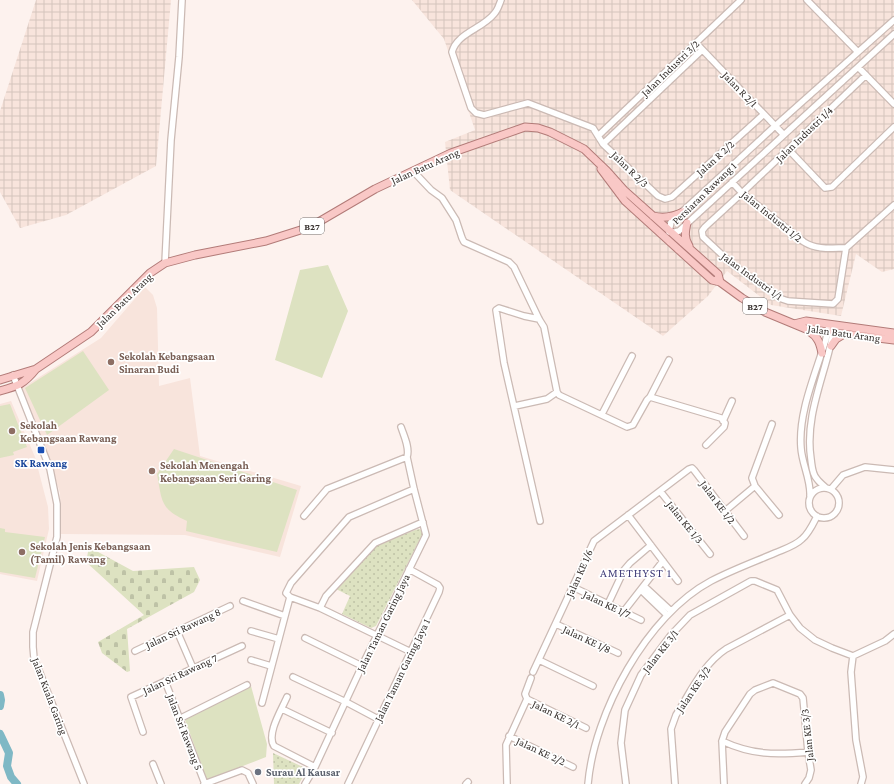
<svg xmlns="http://www.w3.org/2000/svg" width="894" height="784" viewBox="0 0 894 784" font-family="'Crimson Pro',serif">
	<style>
		.built { fill: #f8e4dc }
		.industrial { fill: url(#industrial-grid) }
		.grass { fill: #dde2c1 }
		.cemetery { fill: url(#cemetery-stones) }
		.park { fill: url(#park-dots) }
		.lines { fill: none; stroke-linecap: round; stroke-linejoin: round }
		.river { stroke: #7fb8c5; stroke-width: 8 }
		.minor-casing { stroke: #cbbab4; stroke-width: 8 }
		.major-casing { stroke: #b27b78; stroke-width: 9 }
		.minor { stroke: #fff; stroke-width: 5.5 }
		.major { stroke: #f9c8c6; stroke-width: 7 }
		.education-dot { fill: #8d6e63; stroke: #fff; stroke-width: 1.5 }
		.transit-dot { fill: #1a4fb4; stroke: #fff; stroke-width: 1.5 }
		.worship-dot { fill: #6b7280; stroke: #fff; stroke-width: 1.5 }
		.labels { text-anchor: middle; stroke-width: 3.5; stroke-linejoin: round; paint-order: stroke }
		.shield { fill: #fff; stroke: #726e6c; stroke-width: 1 }
		.shield-label { font-size: 10px; font-weight: bold; fill: #36302d }
		.street-label { font-size: 11px; fill: #36302d; stroke: #fff }
		.education-label { font-size: 11px; font-weight: bold; fill: #785e54; stroke: #fff; text-anchor: start }
		.transit-label { font-size: 11px; font-weight: bold; fill: #164399; stroke: #fff }
		.worship-label { font-size: 11px; font-weight: bold; fill: #5b616d; stroke: #fff; text-anchor: start }
		.neighbourhood-label { font-size: 12px; letter-spacing: 1px; fill: #403d79; stroke: #fff }
	</style>
	<defs>
		<pattern id="industrial-grid" width="8" height="8" patternUnits="userSpaceOnUse"><rect width="8" height="8" fill="#f8e4dc"/><path d="M0 4h8M4 0v8" fill="none" stroke="#d5c4bd"/></pattern>
		<pattern id="cemetery-stones" width="16" height="16" patternUnits="userSpaceOnUse"><rect width="16" height="16" fill="#dde2c1"/><path d="M2 7V4a2 2 0 0 1 4 0v3zM10 15v-3a2 2 0 0 1 4 0v3z" fill="#bec2a6"/></pattern>
		<pattern id="park-dots" width="8" height="8" patternUnits="userSpaceOnUse"><rect width="8" height="8" fill="#dde2c1"/><path d="M2 2h.1M6 6h.1" fill="none" stroke="#bec2a6" stroke-width="1.8" stroke-linecap="round"/></pattern>
	</defs>
	<rect width="100%" height="100%" fill="#fdf2ee"/>
	<path class="built" d="M145,287l8,8 4,13 2,78 31,-8 10,78 101,30 -21,71 -95,-22 -124,-1 -1,-41 -13,-40 -25,-65 79,-50z
		M11,401l24,56 13,50 1,22 -12,52 -37,-7v-170z"/>
	<path class="industrial" d="M36,0h135l-15,166 -90,49 -46,13 -20,-36v-81z
		M412,0h482v269l-12,3 -26,-18 -15,62 -70,-11 -44,-34 -19,25 -45,40 -213,-146 -5,-48 30,-12 -31,-91z"/>
	<path class="grass" d="M328,265l20,46 -26,67 -47,-18 25,-90z
		M83,351l26,39 -62,45 -22,-47z
		M10,404l17,43 -14,5 1,3 -14,3v-52z
		M174,449l123,41 -20,62 -91,-21 1,-10c-27,-12 -25,-20 -30,-47z
		M0,528l5,1v3l40,5 -10,41 -35,-6z
		M251,686l16,58 -1,13 -59,23 -22,-60z"/>
	<path class="cemetery" d="M89,547l44,24 61,-4 6,13 -6,12 -67,37 3,42 -3,1 -25,-19 -4,-11 46,-27 -58,-53z"/>
	<path class="park" d="M420,529l3,4 -47,93 -5,2 -29,-14 8,-18 -14,-7 37,-40 7,-5 35,-14z
		M273,753l30,14 3,4 -7,13h-25z"/>
	<g class="lines">
		<path class="river" d="M0,695l1,5 -1,6
			M0,734l9,19 -2,13 4,11 6,7"/>
		<defs>
			<path id="minor" d="M501,0c-2,5 -3,10 -7,14 -12,15 -37,19 -42,38l19,56 5,5 8,2 44,-12 65,25 10,16 55,52 7,3 7,-2 92,-83
				M807,0l51,52
				M894,20l-119,106 -104,96 -2,10h6l4,-1 215,-197
				M696,43l87,91
				M858,67l36,37
				M598,136l143,-136
				M603,144l99,-94
				M788,149l37,39 7,-1 62,-60
				M413,171l18,19 11,8 14,22 6,18 2,4 45,20 5,5 25,52 5,8 13,65 2,3 68,32 6,-2 14,-25 3,-3 19,-37
				M732,182l10,11 62,49c12,8 28,6 42,6l48,-43
				M846,248l-8,51 -5,5 -45,-3 -6,-2 -50,-35 -29,-27 -1,-6 3,-4 37,-34 124,-118
				M165,263l6,-123 8,-83 3,-57
				M539,319l-15,-3 -25,-8 -3,2 8,53 36,158
				M13,375l37,94 7,35v33l-24,95v15l1,11 50,126
				M650,397l71,21 4,5 -1,4 -18,18
				M515,406l32,-7 10,-7
				M602,414l30,-58
				M723,421l9,-20
				M772,424l-20,54 3,8 24,29
				M809 503a15 15 0 1 1 30 0a15 15 0 1 1-30 0Z
				M826,488c-3,-3 -7,-6 -9,-9 -5,-5 -5,-13 -6,-20 -7,-45 16,-87 23,-131
				M831,489l12,-14 22,-8 29,3
				M660,491l50,63
				M810,496c1,-16 -8,-32 -9,-48 -3,-36 15,-75 25,-109l2,-10
				M725,511l30,-25
				M628,515l50,66
				M304,516l23,-27 80,-32
				M644,586l27,25
				M573,587l68,33
				M641,590l26,25
				M243,601l42,15
				M608,604l16,-34 6,-7 21,-18
				M320,608l6,-12 49,-53 48,-21
				M624,611l39,-50
				M556,624l62,29
				M177,631l16,37
				M251,631l28,8
				M305,638l57,28
				M135,651l95,-45
				M411,652l-91,-44 -30,-11 -4,-4 5,-10 58,-66 65,-28
				M853,656l-2,16 5,68 7,37 -2,7
				M251,660l20,6
				M539,660l54,26
				M533,672l61,-131 95,-72 3,-1 2,2 50,66
				M293,677l53,25 32,17
				M165,681l40,103
				M287,697c-5,12 -21,37 -13,49l41,21
				M527,699l59,29
				M527,699l-2,-5 6,-16
				M262,703l28,-106
				M282,709l50,24
				M181,718l66,-33
				M143,732l-12,-35 111,-51
				M509,736l64,31
				M722,741c30,14 53,14 86,11
				M153,764l8,20
				M204,784l38,-14 6,3 5,11
				M305,784l10,-17 47,-101 64,-131 -12,-46 -7,-32c3,-9 -3,-21 -6,-30
				M348,784l91,-192 1,-4 -2,-3 -29,-16
				M466,784l2,-2
				M507,784l-1,-39 21,-46
				M588,784c6,-71 59,-169 123,-203 21,-11 43,-19 64,-28 9,-4 20,-7 27,-14 7,-6 11,-15 15,-23
				M626,784l-5,-41 4,-33 16,-35 30,-40 19,-20 61,-34h4l22,9 13,25 10,13 15,12 17,8 21,8 32,-15 9,-7
				M675,784l-4,-55 5,-14c14,-22 27,-51 50,-66l64,-34
				M724,784l-2,-43 3,-9 25,-38 5,-4 18,-7 27,11 3,4 5,54 3,18 -2,8 -4,6"/>
			<path id="major" d="M601,169l24,32 87,79 8,2
				M653,216c11,3 20,1 30,-4
				M687,223c-2,9 -3,15 2,23
				M794,324l12,-3 88,12
				M809,331c9,6 11,12 13,22
				M831,346l5,-7 8,-5
				M0,380l36,-11 55,-37 59,-59 15,-10 30,-8 71,-14 44,-14 65,-38 76,-36 74,-26 13,1 12,4 34,17 23,22 17,19 94,84 2,8 22,16 23,14 41,17 88,11
				M0,391c18,-5 24,-7 36,-22"/>
		</defs>
		<use href="#minor" class="minor-casing"/>
		<use href="#major" class="major-casing"/>
		<use href="#minor" class="minor"/>
		<use href="#major" class="major"/>
	</g>
	<g class="education-dot">
		<circle cx="111" cy="362" r="4"/>
		<circle cx="12" cy="431" r="4"/>
		<circle cx="152" cy="471" r="4"/>
		<circle cx="22" cy="552" r="4"/>
	</g>
	<rect class="transit-dot" x="37" y="446" width="8" height="8" rx="2"/>
	<circle class="worship-dot" cx="258" cy="772" r="4"/>
	<g class="labels">
		<g class="shield">
			<rect x="300" y="218" width="24" height="16" rx="3"/>
			<rect x="743" y="298" width="24" height="16" rx="3"/>
		</g>
		<g class="shield-label">
			<text x="312" y="230">B27</text>
			<text x="755" y="310">B27</text>
		</g>
		<g class="street-label">
			<text transform="translate(670 68) rotate(-44)" y="4">Jalan Industri 3/2</text>
			<text transform="translate(740 89) rotate(46)" y="4">Jalan R 2/1</text>
			<text transform="translate(804 134) rotate(-44)" y="4">Jalan Industri 1/4</text>
			<text transform="translate(715 158) rotate(-42)" y="4">Jalan R 2/2</text>
			<text transform="translate(425 166) rotate(-24)" y="4">Jalan Batu Arang</text>
			<text transform="translate(630 169) rotate(44)" y="4">Jalan R 2/3</text>
			<text transform="translate(704 193) rotate(-44)" y="4">Persiaran Rawang 1</text>
			<text transform="translate(772 216) rotate(39)" y="4">Jalan Industri 1/2</text>
			<text transform="translate(752 276) rotate(36)" y="4">Jalan Industri 1/1</text>
			<text transform="translate(124 300) rotate(-44)" y="4">Jalan Batu Arang</text>
			<text transform="translate(844 333) rotate(8)" y="4">Jalan Batu Arang</text>
			<text transform="translate(718 502) rotate(53)" y="4">Jalan KE 1/2</text>
			<text transform="translate(685 522) rotate(51)" y="4">Jalan KE 1/3</text>
			<text transform="translate(579 573) rotate(-66)" y="4">Jalan KE 1/6</text>
			<text transform="translate(607 604) rotate(25)" y="4">Jalan KE 1/7</text>
			<text transform="translate(383 623) rotate(-64)" y="4">Jalan Taman Garing Jaya</text>
			<text transform="translate(183 628) rotate(-25)" y="4">Jalan Sri Rawang 8</text>
			<text transform="translate(587 639) rotate(25)" y="4">Jalan KE 1/8</text>
			<text transform="translate(660 651) rotate(-52)" y="4">Jalan KE 3/1</text>
			<text transform="translate(402 670) rotate(-64)" y="4">Jalan Taman Garing Jaya 1</text>
			<text transform="translate(180 674) rotate(-25)" y="4">Jalan Sri Rawang 7</text>
			<text transform="translate(693 689) rotate(-56)" y="4">Jalan KE 3/2</text>
			<text transform="translate(50 696) rotate(69)" y="4">Jalan Kuala Garing</text>
			<text transform="translate(556 714) rotate(26)" y="4">Jalan KE 2/1</text>
			<text transform="translate(185 732) rotate(69)" y="4">Jalan Sri Rawang 5</text>
			<text transform="translate(807 735) rotate(-96)" y="4">Jalan KE 3/3</text>
			<text transform="translate(541 751) rotate(25)" y="4">Jalan KE 2/2</text>
		</g>
		<g class="education-label">
			<text x="119" y="360">Sekolah Kebangsaan<tspan x="119" dy="13">Sinaran Budi</tspan></text>
			<text x="20" y="429">Sekolah<tspan x="20" dy="13">Kebangsaan Rawang</tspan></text>
			<text x="160" y="469">Sekolah Menengah<tspan x="160" dy="13">Kebangsaan Seri Garing</tspan></text>
			<text x="30" y="550">Sekolah Jenis Kebangsaan<tspan x="30" dy="13">(Tamil) Rawang</tspan></text>
		</g>
		<g class="transit-label">
			<text x="41" y="467">SK Rawang</text>
		</g>
		<g class="worship-label">
			<text x="266" y="776">Surau Al Kausar</text>
		</g>
		<g class="neighbourhood-label">
			<text x="636" y="577">AMETHYST 1</text>
		</g>
	</g>
</svg>
